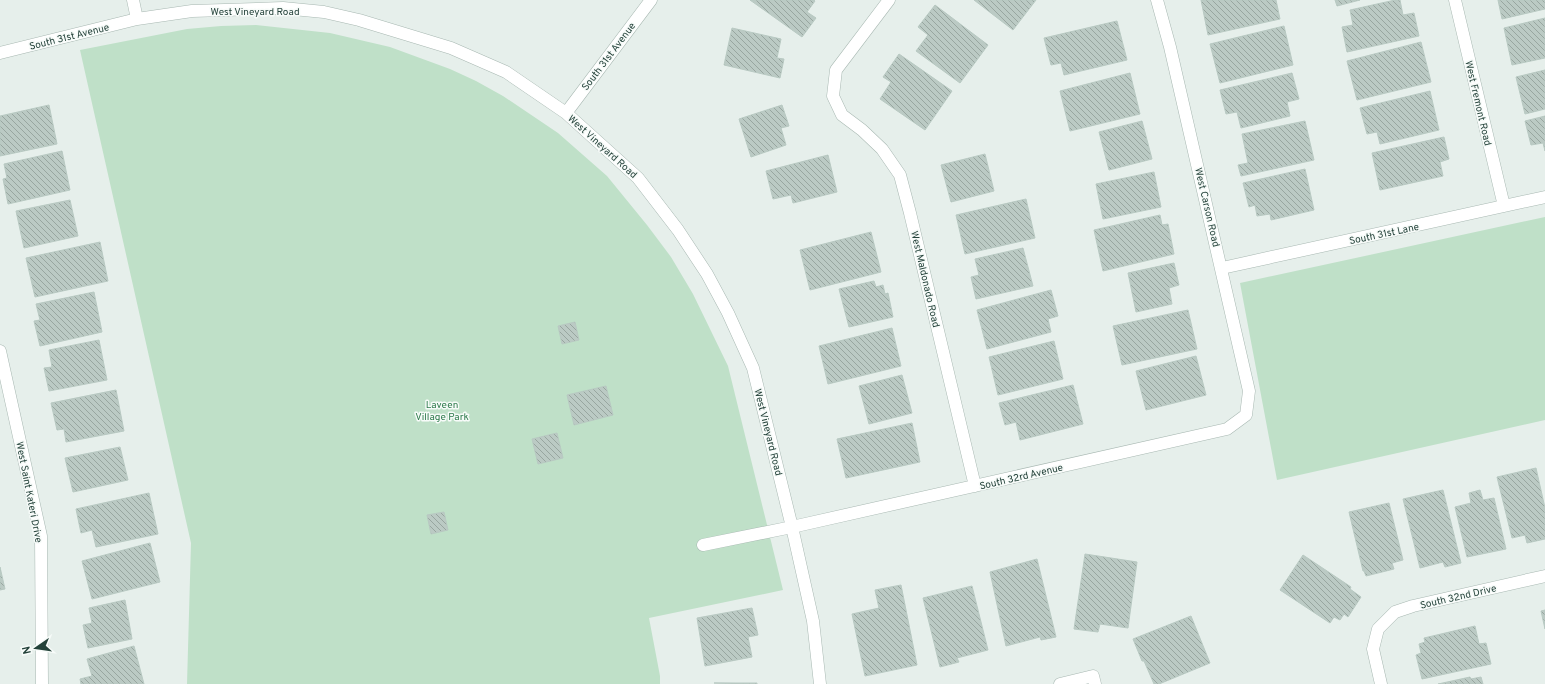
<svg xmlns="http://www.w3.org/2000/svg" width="1545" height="684" viewBox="0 0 1545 684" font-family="Overpass,sans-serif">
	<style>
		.green { fill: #bfe0c8 }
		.building { fill: url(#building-back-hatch); stroke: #b8c9c2 }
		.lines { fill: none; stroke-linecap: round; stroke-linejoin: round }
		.minor-casing { stroke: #a8b8b2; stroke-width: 13 }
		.minor { stroke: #fff; stroke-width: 12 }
		.labels { text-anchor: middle; stroke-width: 3; stroke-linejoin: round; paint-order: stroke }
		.street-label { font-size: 10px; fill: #24423a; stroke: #f7fbf9 }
		.park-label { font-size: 10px; fill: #2d7a4b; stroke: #f7fbf9 }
	</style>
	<defs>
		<pattern id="building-back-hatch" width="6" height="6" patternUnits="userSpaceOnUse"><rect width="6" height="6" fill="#bbcac4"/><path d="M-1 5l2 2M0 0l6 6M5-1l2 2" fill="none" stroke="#98a6a0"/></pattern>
	</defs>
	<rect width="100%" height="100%" fill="#e6efeb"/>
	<path class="green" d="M256,25l74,8 60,14 60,22 26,12 27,15 55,37 49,43 40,49 24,32 22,37 35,72 55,224 -134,28 11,58v8h-473l4,-141 -111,-493 107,-21 34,-3z
		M1545,217v203l-268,60 -37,-197z"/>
	<path class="building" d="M750,0h64l1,1 -8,11 9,6 -14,19z
		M974,0h62l-23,30z
		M1201,0h75l4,19 -72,16z
		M1335,0h25l-23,6z
		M1395,0h5l3,15 11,-2 5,23 -72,16 -5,-25 11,-2 -3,-15z
		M1498,0h47v9l-43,10z
		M935,5l53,40 -28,38 -44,-32 12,-16 -10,-8z
		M1545,18v40l-33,7 -8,-37z
		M1117,21l10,39 -63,15 -3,-12 -10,2 -7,-27z
		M1284,26l9,39 -73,18 -10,-39z
		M732,28l49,11 -4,19 7,1 -4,19 -56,-13z
		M1421,42l10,40 -74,18 -10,-39z
		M899,54l53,37 -27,39 -45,-31 11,-17 -8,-5z
		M1545,70v39l-20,5 -9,-37z
		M1130,73l10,41 -70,17 -10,-40z
		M1292,73l7,26 -12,3 3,14 -49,12 -4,-16 -11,2 -6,-24z
		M1430,91l9,39 -59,14 -3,-12 -10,2 -7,-26z
		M49,105l8,39 -57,12v-40z
		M782,105l7,21 -8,2 5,17 -35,12 -12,-38z
		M1545,116v35l-2,-8 -12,2 -6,-24z
		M1142,121l10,38 -43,11 -10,-38z
		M1305,121l9,39 -73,16 -3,-11 10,-2 -6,-29z
		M1444,137l5,22 -9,3 3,14 -63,14 -8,-37z
		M62,151l8,39 -62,14 -5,-25 4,-1 -3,-14z
		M985,154l9,37 -43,11 -10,-37z
		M828,155l9,37 -44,11 -2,-8 -18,4 -7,-28z
		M1305,169l9,41 -43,10 -1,-6 -13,2 -2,-11 -6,2 -6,-24z
		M1154,172l7,35 -58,12 -7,-35z
		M1026,199l9,39 -70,16 -9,-39z
		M70,200l8,36 -54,12 -8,-37z
		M1160,215l2,10 6,-1 6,30 -71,17 -9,-41z
		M871,232l10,40 -71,18 -10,-40z
		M100,242l8,39 -73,16 -9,-39z
		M1023,248l10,38 -57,13 -5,-22 8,-2 -4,-16z
		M1174,263l5,22 -10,3 3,16 -36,8 -8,-39z
		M874,281l2,6 7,-2 2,9 3,-1 5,24 -44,10 -10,-38z
		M1051,290l7,26 -10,3 3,13 -64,17 -10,-39z
		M94,292l8,40 -62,14 -6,-25 6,-1 -4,-16z
		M1188,310l9,39 -75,16 -9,-39z
		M575,322l4,18 -17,4 -4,-18z
		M892,328l9,38 -73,18 -9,-38z
		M99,340l8,40 -58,11 -5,-23 8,-1 -3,-17z
		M1054,341l9,38 -65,16 -9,-38z
		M1196,356l10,39 -60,15 -10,-39z
		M902,375l10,38 -43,11 -10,-38z
		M1073,385l10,39 -63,16 -4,-18 -11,3 -6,-22z
		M606,386l7,29 -39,10 -7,-30z
		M116,390l8,41 -58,11 -2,-13 -7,1 -6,-27z
		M912,423l8,39 -74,16 -9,-39z
		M557,433l6,25 -25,6 -6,-25z
		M120,447l8,33 -55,12 -8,-34z
		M1536,468l9,40v31l-18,4 -2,-8 -13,3 -15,-61z
		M1443,490l18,73 -16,4 -2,-5 -23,6 -17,-69z
		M1480,490l3,10 11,-2 12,51 -39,8 -12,-50 16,-4 -2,-10z
		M149,493l9,41 -62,13 -4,-17 -11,3 -5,-24z
		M1389,503l14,57 -11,3 2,6 -28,7 -2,-5h-1l-14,-59z
		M444,512l4,18 -17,4 -4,-19z
		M150,543l10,39 -68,17 -10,-38z
		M1085,554l52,8 -9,66 -28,-4 -2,8 -24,-3z
		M1303,555l48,32 -1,2 11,8 -13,20 -4,-3 -4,6 -6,-3 -4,6 -50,-33z
		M1037,559l19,78 -15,3 -1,-3 -34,9 -16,-74z
		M0,567l5,22 -5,1z
		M901,585l16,80 -52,11 -13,-62 27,-6 -4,-18z
		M972,586l16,64 -31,8 2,4 -19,5 -17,-69z
		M125,600l7,39 -44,9 -5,-23 9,-2 -3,-15z
		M752,608l6,27 -10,2 4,20 -47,9 -8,-48z
		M1545,610v19l-4,-18z
		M1191,616l19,47 -51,21h-5l-10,-23h-2l-9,-22z
		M1475,626l4,18 7,-1 5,21 -69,15 -6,-24 5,-2 -2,-9 6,-2 -1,-4z
		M134,646l10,38h-63l-1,-5 12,-3 -5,-17z
		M1470,677l1,2 10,-2 2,7h-45z
		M714,683h43v1z"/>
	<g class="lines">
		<defs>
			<path id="minor" d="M133,0l4,19
				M889,0l-53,70 -3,26 9,19 20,15 20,19 18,26 10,38 65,273
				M1455,0l49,206
				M0,53l137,-34 55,-8 91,-3 41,4 35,8 92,28 55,24 60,41 72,65 40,52 29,44 21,39 25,55 39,159 21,94 7,63
				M566,113l85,-113
				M1222,268l323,-71
				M0,351l41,185 1,148
				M703,545l89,-18 435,-98 19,-14 3,-24 -79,-344 -13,-47
				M1060,684l33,-8 2,8
				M1381,684l-8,-35 5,-20 17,-17 18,-6 132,-30"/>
		</defs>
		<use href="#minor" class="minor-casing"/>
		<use href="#minor" class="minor"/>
	</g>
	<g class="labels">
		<g class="street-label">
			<text x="255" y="15">West Vineyard Road</text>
			<text transform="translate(69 36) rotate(-14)" y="4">South 31st Avenue</text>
			<text transform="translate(608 56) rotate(-53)" y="4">South 31st Avenue</text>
			<text transform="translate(1479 103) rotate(77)" y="4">West Fremont Road</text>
			<text transform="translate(603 146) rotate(42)" y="4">West Vineyard Road</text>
			<text transform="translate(1208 207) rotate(77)" y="4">West Carson Road</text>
			<text transform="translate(1384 233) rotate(-12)" y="4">South 31st Lane</text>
			<text transform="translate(926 279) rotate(77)" y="4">West Maldonado Road</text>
			<text transform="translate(769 432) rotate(76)" y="4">West Vineyard Road</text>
			<text transform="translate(1021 476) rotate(-13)" y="4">South 32rd Avenue</text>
			<text transform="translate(30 492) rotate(79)" y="4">West Saint Kateri Drive</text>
			<text transform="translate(1458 596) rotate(-13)" y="4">South 32nd Drive</text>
		</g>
		<g class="park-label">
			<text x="442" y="408">Laveen<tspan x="442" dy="12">Village Park</tspan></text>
		</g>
	</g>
	<g transform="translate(36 648) rotate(257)" stroke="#f7fbf9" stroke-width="3" paint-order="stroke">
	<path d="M0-3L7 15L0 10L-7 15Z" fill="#24423a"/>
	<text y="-6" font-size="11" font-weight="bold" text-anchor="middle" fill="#24423a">N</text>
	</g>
</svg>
